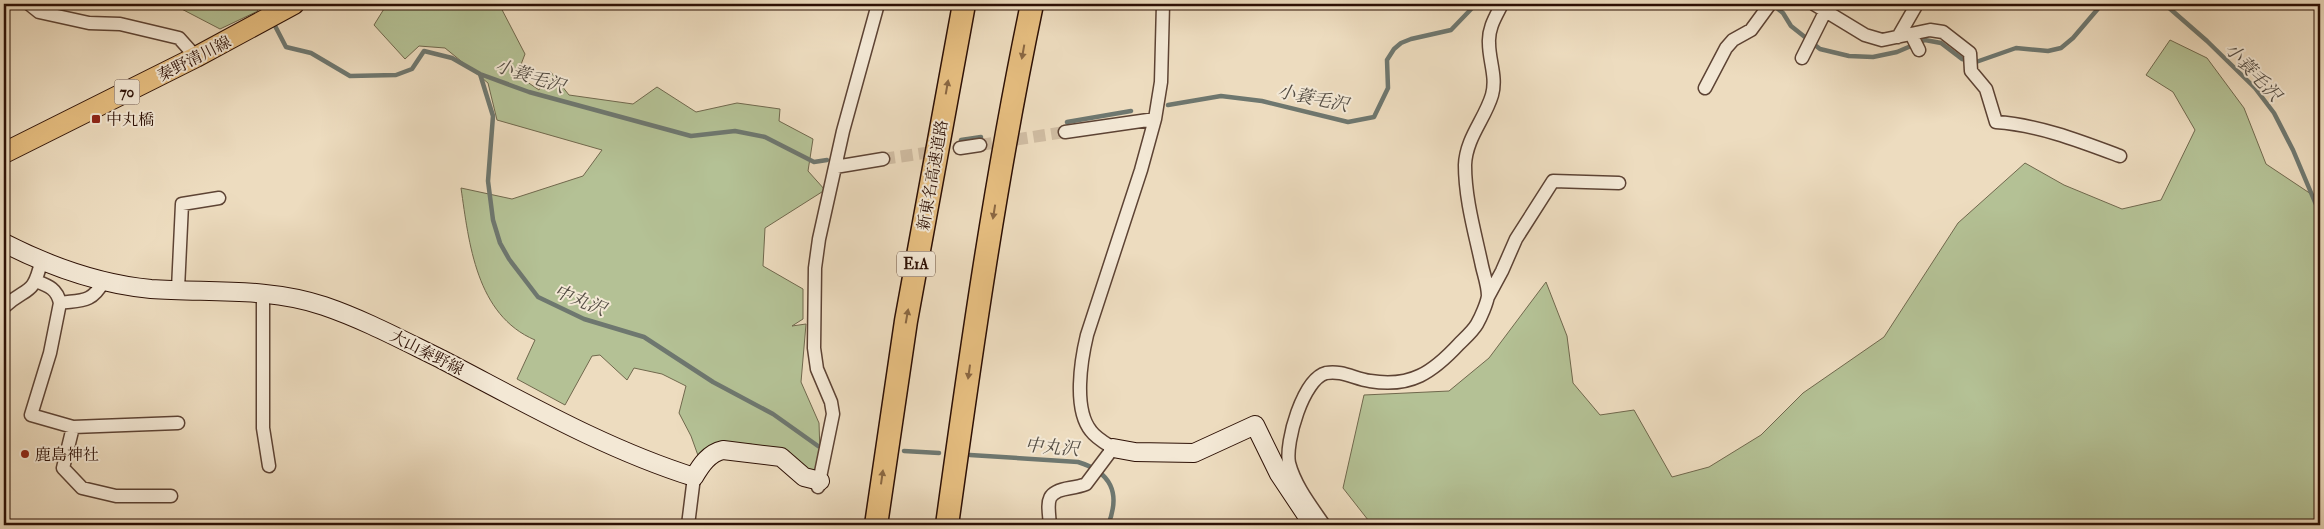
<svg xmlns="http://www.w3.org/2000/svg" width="2324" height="529" viewBox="0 0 2324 529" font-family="'IM FELL Double Pica','Noto Serif JP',serif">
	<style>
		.green { fill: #b4c195; stroke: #70684d }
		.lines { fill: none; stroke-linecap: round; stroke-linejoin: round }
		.stream { stroke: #6e776f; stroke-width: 4.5 }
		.street-tunnel { stroke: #d0bda3; stroke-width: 12; stroke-dasharray: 12 6; stroke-linecap: butt }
		.street-casing { stroke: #5d4334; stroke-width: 15 }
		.secondary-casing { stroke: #2d1005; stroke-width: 20 }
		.primary-casing { stroke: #2d1005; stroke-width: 22 }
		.highway-casing { stroke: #2d1005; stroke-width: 25 }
		.street { stroke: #f3e8d5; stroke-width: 12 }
		.secondary { stroke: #f3e8d5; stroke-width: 18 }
		.primary { stroke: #e6be80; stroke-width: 20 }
		.highway { stroke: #e6be80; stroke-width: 22 }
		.oneway { fill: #8a6742 }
		.poi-dot { fill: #8f2418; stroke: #f3e8d5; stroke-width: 2 }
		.labels { text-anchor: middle; stroke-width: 4; stroke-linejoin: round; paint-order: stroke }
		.shield { fill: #f3e8d5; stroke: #685143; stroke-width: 1 }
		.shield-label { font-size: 15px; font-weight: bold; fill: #2d1005 }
		.street-label { font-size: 16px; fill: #2d1005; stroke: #f3e8d5 }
		.poi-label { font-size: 16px; fill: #2d1005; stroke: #f3e8d5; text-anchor: start }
		.water-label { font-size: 18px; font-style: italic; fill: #534c43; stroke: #f3e8d5 }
	</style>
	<rect width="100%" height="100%" fill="#eddcbf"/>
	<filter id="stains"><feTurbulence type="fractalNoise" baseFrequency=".004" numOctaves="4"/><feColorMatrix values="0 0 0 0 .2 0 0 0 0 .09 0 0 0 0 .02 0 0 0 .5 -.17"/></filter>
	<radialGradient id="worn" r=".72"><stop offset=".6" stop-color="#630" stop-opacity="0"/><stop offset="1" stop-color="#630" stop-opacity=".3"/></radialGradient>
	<path class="green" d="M172,4h82l4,7 -38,18z
		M387,4h112l26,50 -8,21 22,15 11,-19 19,24 64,9 24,-17 39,25 41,-9 43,6 -1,12 34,18 -5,32 17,19 -60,38 -2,38 40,23v30l-11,7 14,-2 -5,58 18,41 1,30 -5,22 -64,-31 -28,2 -23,15 -9,-25 -12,-23 7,-27 -24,-12 -28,-6 -7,12 -27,-25 -8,1 -27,49 -48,-26 18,-39c-59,-25 -66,-97 -74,-152l51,11 71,-23 19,-26 -105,-30 -9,-37 -43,-35 -26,-2 -14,13 -31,-34z
		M2170,40l37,18 37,50 22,56 54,36v325h-948l-29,-37 21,-93 85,-4 40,-33 57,-76 21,54 6,47 27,32 34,-5 38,67 37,-10 52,-32 42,-42 81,-56 74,-114 67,-60 39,22 58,24 39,-9 34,-70 -22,-38 -27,-17z"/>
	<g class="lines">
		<path class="stream" d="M263,4l5,9
			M1772,4l11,9 8,13 29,23 29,7 24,1 24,-5 28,-12 16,3 21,16 14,3 40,-14 32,3 13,-3 12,-10 29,-34
			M2149,4l19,3 39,34 48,47 19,25 19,37 27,64
			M273,22l13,25 25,6 39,23 46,-1 16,-6 12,-18 28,7 28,16 49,18 162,44 44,-5 30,6 49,25 13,-2
			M480,74l13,42 -5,65 5,39 7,23 9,16 29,38 46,22 60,18 69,45 60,32 45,32
			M1168,105l53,-9 41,5 86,21 26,-5 14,-29 -1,-28 7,-11 7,-6 10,-4 40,-9 25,-26
			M1067,122l64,-11
			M961,140l20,-3
			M904,451l35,2
			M970,455l108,7c33,10 43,31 30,63"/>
		<path class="street-tunnel" d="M980,145l85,-13
			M883,159l77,-11"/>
		<defs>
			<path id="street" d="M29,4l10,8 50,11 31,1 59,14 17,19
				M1814,4l51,31 17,5 48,-10 13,2 27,21 1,18 15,18 10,33c43,3 84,19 124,34
				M1911,34l8,16
				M1898,37l19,-33
				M1802,58l24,-48
				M1705,88l21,-40 7,-8 18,-10 19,-26
				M1065,132l90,-13
				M960,148l20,-3
				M835,167l48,-8
				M36,281c13,5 21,8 24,22 21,-3 32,0 43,-21
				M178,289l4,-85 37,-6
				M263,293v135l6,38
				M1488,297l14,-26 14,-32 37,-58 66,2
				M60,303l-10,50 -19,62 42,12 105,-4
				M4,307c23,-21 29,-10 37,-45
				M73,427l-10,41 19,20 34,8h55
				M818,487l15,-73 -2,-12 -14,-33 -3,-21 1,-80 4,-29 24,-108 35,-127
				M688,525l6,-48
				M1050,525c-2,-23 -6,-33 20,-37 6,-1 11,-2 16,-4l27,-36c-8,-5 -17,-10 -22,-17 -18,-22 -10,-71 -4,-96l54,-165 14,-51 6,-37 2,-78
				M1324,525c-13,-19 -29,-39 -35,-62 -4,-21 14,-84 37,-90 16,-3 29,6 44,8 41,7 63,-9 89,-37 6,-6 14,-13 18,-20 4,-7 10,-21 11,-28 0,-10 -4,-21 -6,-30 -7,-33 -17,-67 -17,-101 1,-27 20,-46 27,-70 5,-18 -3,-34 -3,-52 -1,-15 7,-27 13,-39"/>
			<path id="secondary" d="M4,243c47,24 94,41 147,46 58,4 117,-2 173,17 41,14 78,34 117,53 83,43 164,90 253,118 7,-12 15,-24 29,-27l58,7 23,20 16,4
				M1113,448l22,4 59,1 61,-28 24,49 34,51"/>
			<path id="primary" d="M4,153l192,-96 98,-53"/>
			<path id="highway" d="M876,525l30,-204 58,-317
				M947,525c24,-174 49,-349 85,-521"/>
		</defs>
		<use href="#street" class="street-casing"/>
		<use href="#secondary" class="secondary-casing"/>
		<use href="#primary" class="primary-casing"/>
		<use href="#highway" class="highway-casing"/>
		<use href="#street" class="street"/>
		<use href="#secondary" class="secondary"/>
		<use href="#primary" class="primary"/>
		<use href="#highway" class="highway"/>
	</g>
	<defs><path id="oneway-solid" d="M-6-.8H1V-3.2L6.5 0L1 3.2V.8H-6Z" transform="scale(1.25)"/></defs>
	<g class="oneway">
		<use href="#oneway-solid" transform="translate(1023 52) rotate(100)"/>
		<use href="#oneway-solid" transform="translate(947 87) rotate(-80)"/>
		<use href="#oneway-solid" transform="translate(994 212) rotate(99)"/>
		<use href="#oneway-solid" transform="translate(907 316) rotate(-80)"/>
		<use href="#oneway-solid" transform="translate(969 372) rotate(98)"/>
		<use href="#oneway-solid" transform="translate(882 477) rotate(-82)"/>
	</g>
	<g class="poi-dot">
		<rect x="91" y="114" width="10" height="10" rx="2.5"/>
		<circle cx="25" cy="454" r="5"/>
	</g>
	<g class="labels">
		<g class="shield">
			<rect x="114.5" y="79.5" width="25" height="25" rx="4"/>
			<rect x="897" y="251.5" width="38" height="25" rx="4"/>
		</g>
		<g class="shield-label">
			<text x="127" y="97">70</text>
			<text x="916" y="269">E1A</text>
		</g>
		<g class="street-label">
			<text transform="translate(194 58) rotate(-27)" y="6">秦野清川線</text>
			<text transform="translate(932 175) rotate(-80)" y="6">新東名高速道路</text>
			<text transform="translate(427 352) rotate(27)" y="6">大山秦野線</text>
		</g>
		<g class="poi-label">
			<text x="106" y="125">中丸橋</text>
			<text x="35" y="460">鹿島神社</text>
		</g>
		<g class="water-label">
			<text transform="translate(2253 72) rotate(47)" y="6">小蓑毛沢</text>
			<text transform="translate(530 76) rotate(18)" y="6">小蓑毛沢</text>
			<text transform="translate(1313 98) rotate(12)" y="6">小蓑毛沢</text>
			<text transform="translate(580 300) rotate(22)" y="6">中丸沢</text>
			<text transform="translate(1052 447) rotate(5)" y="6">中丸沢</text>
		</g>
	</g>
	<rect width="2324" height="529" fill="none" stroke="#eddcbf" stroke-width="20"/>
	<rect x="5" y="5" width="2314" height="519" fill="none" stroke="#2d1005" stroke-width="2.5"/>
	<rect x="10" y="10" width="2304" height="509" fill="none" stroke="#2d1005"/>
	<rect width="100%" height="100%" filter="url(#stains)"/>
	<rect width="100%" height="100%" fill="url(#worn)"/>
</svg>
